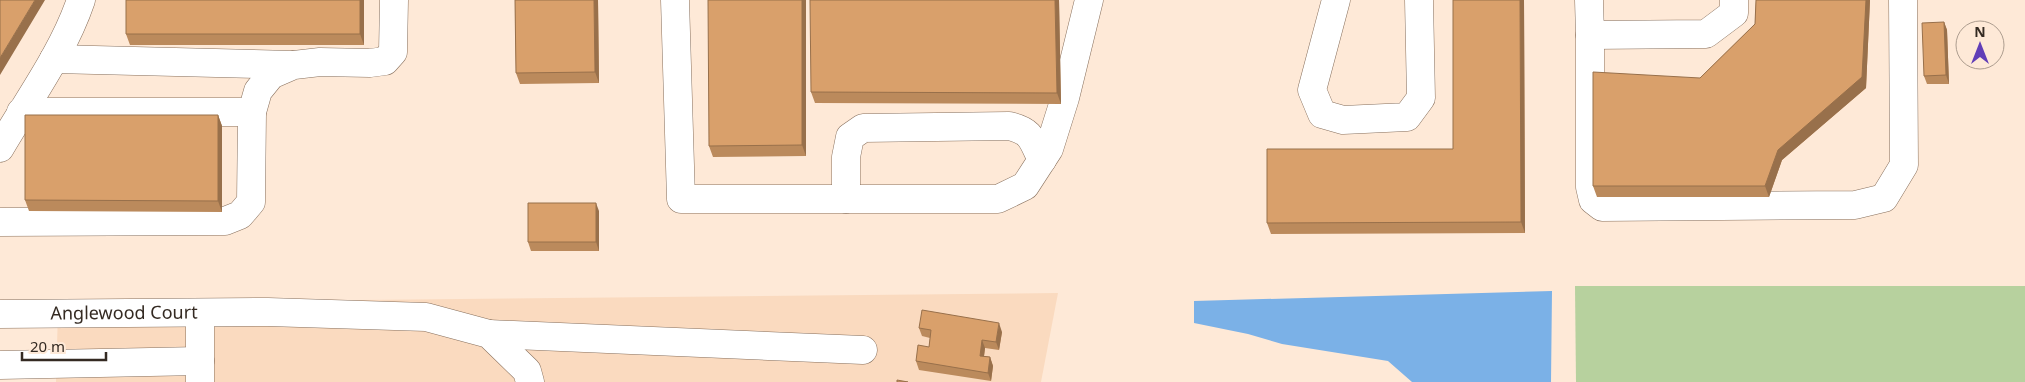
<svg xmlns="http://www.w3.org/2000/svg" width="2025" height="382" viewBox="0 0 2025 382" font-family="'Noto Sans',sans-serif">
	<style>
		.built { fill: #fadabf }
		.green { fill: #b7d19e }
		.water { fill: #7bb1e7 }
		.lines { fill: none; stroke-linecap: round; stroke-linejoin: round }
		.minor-casing { stroke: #88705d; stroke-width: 29 }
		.minor { stroke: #fff; stroke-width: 28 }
		.wall { fill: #bb8a5c }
		.shaded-wall { fill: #98704b }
		.building { fill: #d9a06b; stroke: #98704b }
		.labels { text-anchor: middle; stroke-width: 5; stroke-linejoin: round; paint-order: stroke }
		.street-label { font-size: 18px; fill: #342a22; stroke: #fee9d7 }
	</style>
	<rect width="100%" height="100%" fill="#fee9d7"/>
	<path class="built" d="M1058,293l-17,89h-985l2,-72 304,-10z"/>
	<path class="green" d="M1575,286h450v96h-449z"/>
	<path class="water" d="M1552,291l-1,91h-139l-24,-21 -106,-17 -34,-10 -54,-11v-22z"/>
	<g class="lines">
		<defs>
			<g id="minor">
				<path d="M675,0l6,199h317l27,-13 24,-37 16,-51 24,-98"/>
				<path d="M1336,0l-24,90 10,24 21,6 64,-3 14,-19 -2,-98"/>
				<path d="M1589,0l1,35 116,-1 28,-21v-13"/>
				<path d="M1590,35v152l3,13 9,7 253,-2 29,-7 20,-33 -1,-165"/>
				<path d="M54,59l238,6"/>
				<path d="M21,112h231"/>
				<path d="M0,148c28,-48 63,-95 81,-148"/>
				<path d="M846,199v-42l4,-20 13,-9 146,-2c23,5 23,14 33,34"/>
				<path d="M0,222l225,-1 15,-6 11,-13 1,-90 6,-21 13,-16 23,-10 26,-3 50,1 15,-2 8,-9 1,-52"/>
				<path d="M200,313v69"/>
				<path id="s1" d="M0,314l268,-2 158,5 63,17 38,37 3,11"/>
				<path d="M489,334l374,16"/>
				<path d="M0,365l200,-4"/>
			</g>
		</defs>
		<use href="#minor" class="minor-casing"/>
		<use href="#minor" class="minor"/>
	</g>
	<path class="wall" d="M364,0v45h-234l-4,-11z
		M515,0h83l1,83 -79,1 -4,-11z
		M806,0v156l-93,1 -4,-11z
		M1059,0l2,104 -246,-1 -4,-11z
		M1453,0h71l1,233 -254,1 -4,-11 186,-74z
		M1756,0h114l-4,88 -84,72 -13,37h-172l-4,-11 107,-108 55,-54z
		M1944,22l3,8 2,54h-22l-3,-8z
		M218,115l4,11v86l-193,-1 -4,-11z
		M599,211v40h-68l-3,-9z
		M919,328l83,4 -3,18 -14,-2 -1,8 6,1 3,9 -2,15 -72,-11 -3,-9 13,-14 1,-9 -8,-2z"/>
	<path class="shaded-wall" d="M35,0h10l-45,75v-17z
		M360,0h4v45l-4,-11z
		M594,0h4l1,83 -4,-11z
		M802,0h4v156l-4,-11z
		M1055,0h4l2,104 -4,-11z
		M1520,0h4l1,233 -4,-11z
		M1866,0h4l-4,88 -84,72 -13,37 -4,-11 13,-36z
		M1944,22l3,8 2,54 -3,-9z
		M218,115l4,11v86l-4,-11z
		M596,203l3,8v40l-3,-9z
		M999,323l3,9 -3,18 -3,-8z
		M982,340l3,8 -2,16 -3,-8z
		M990,357l3,9 -2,15 -3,-8z"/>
	<path class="building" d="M0,0h35l-35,58z
		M126,0h234v34h-234z
		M515,0h79l1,72 -79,1z
		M708,0h94v145l-93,1z
		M810,0h245l2,93 -246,-1z
		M1453,0h67l1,222 -254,1v-74h186z
		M1756,0h110l-4,77 -84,73 -13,36h-172v-114l107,6 55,-54z
		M1944,22l2,53 -22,1 -2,-53z
		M25,115h193v86l-193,-1z
		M528,203h68v39h-68z
		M922,310l77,13 -3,19 -14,-2 -2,16 10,1 -2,16 -72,-12 2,-16 11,2 2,-17 -12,-2z
		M897,380l11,2h-11z"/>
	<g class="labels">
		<g class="street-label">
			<text dy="6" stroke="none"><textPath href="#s1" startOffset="124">Anglewood Court</textPath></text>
		</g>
	</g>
	<g transform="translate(1980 45)"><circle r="24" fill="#fee9d7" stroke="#ad9d8f"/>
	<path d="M0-4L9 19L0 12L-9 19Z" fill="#613eb7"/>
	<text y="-8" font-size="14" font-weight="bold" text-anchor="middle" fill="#342a22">N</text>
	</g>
	<path d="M22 352v8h84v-8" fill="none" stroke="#342a22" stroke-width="2.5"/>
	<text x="30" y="352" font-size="15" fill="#342a22" stroke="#fee9d7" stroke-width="4" paint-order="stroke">20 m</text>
</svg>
